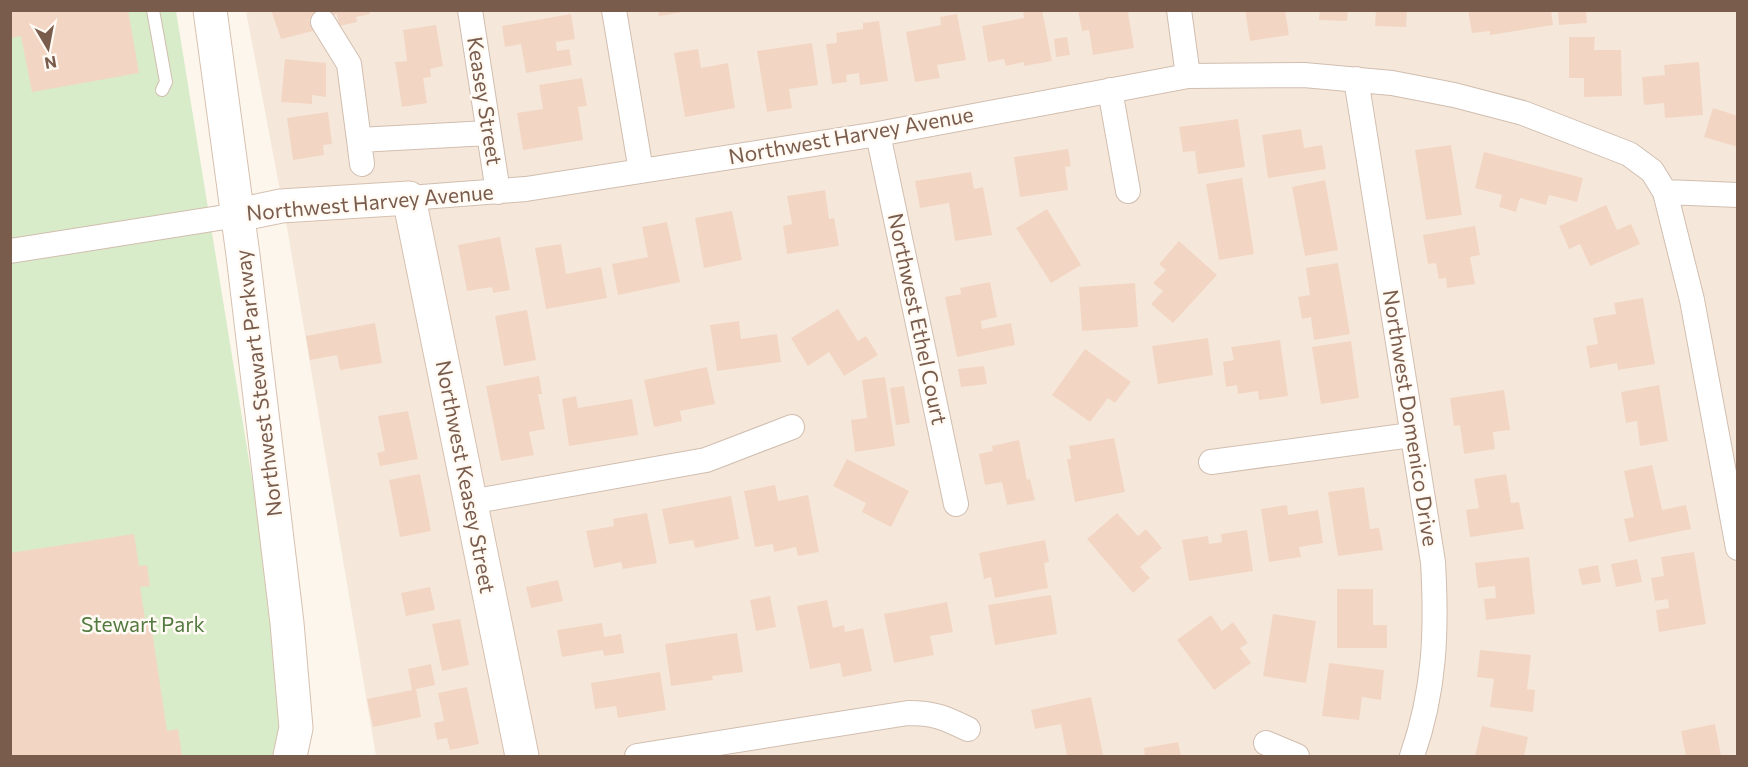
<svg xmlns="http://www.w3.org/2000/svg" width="1748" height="767" viewBox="0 0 1748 767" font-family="Commissioner,sans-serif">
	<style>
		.residential { fill: #f5e8da }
		.green { fill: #d8ecc9 }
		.building { fill: #f3d5c3 }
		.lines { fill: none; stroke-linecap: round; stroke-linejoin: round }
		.lane-casing { stroke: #d1beb0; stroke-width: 14 }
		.street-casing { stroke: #d1beb0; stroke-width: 26 }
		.secondary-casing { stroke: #d6c0b0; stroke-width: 35 }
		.lane { stroke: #fff; stroke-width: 12 }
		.street { stroke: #fff; stroke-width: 24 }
		.secondary { stroke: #fff; stroke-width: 33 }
		.labels { text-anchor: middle; stroke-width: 5; stroke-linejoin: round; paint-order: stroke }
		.street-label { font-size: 21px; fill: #7a5c4d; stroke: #fffaf3 }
		.park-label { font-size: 21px; fill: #537a41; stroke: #fffaf3 }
	</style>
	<rect width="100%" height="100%" fill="#fdf6ec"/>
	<path class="residential" d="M246,11h1491v745h-1361l-88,-523z"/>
	<path class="green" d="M11,11h165l121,745h-286z"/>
	<path class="building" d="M10,10h118l11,63 -107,19 -11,-56 -11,2z
		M271,10h45l2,6 -9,3 4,12 -32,8z
		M324,10h45l1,4 -14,3 1,5 -18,4 -2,-12 -12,2z
		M658,10h25v2l-24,4z
		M1042,10l10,51 -28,5v-4l-18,4 -2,-7 -16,3 -6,-36 42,-8 -1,-7z
		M1078,10h55l-5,3 6,35 -41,7 -4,-25 -7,1z
		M1245,10h40l4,25 -39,6z
		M1320,10h28l-1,11 -28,-1z
		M1376,10h31l-1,17 -31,-1z
		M1468,10h83l2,15 -63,10v-4l-18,2z
		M1558,10h28l1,13 -28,2z
		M571,14l4,25 -19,3 1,9 12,-2 3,16 -46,8 -5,-29 -16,3 -3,-21z
		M957,14l9,46 -29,5 3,13 -25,4 -9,-50 35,-7 -1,-8z
		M879,21l9,60 -28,4 -1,-12 -13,2 1,7 -15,2 -6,-40 11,-1 -1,-10 27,-4v-6z
		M436,25l7,41 -13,3 1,8 -8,1 4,25 -25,4 -7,-45 12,-1 -4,-31z
		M1067,37l3,18 -14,2 -2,-18z
		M1569,37h26l-1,13h27l1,46 -38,1v-19h-15z
		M812,43l6,42 -29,4 3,19 -25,4 -10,-61z
		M698,49l3,19 27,-5 7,45 -50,9 -11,-64z
		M285,59l41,4v34l-14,-2v9l-31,-2z
		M1699,62l4,53 -38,3 -1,-15 -20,2 -2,-28 23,-2 -1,-10z
		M582,78l5,28 -9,1 5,33 -60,10 -6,-37 26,-4 -4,-24z
		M1713,108l25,8v31l-34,-10z
		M328,112l4,32 -9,1 1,10 -31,5 -6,-42z
		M1238,119l7,48 -47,7 -3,-23 -12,1 -4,-25z
		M1301,129l3,19 18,-3 4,24 -58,9 -6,-43z
		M1451,145l11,70 -36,5 -11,-70z
		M1068,149l3,17 -6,1 3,23 -48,7 -6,-40z
		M1484,152l99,26 -6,24 -28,-7 -3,10 -26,-7 -4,14 -17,-5 3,-12 -27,-7z
		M971,172l3,17 9,-2 9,48 -37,6 -6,-38 -29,5 -5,-27z
		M1242,178l12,76 -35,6 -13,-76z
		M1325,180l13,70 -33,6 -13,-69z
		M825,190l4,29 5,-1 5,28 -52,8 -4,-28 9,-2 -5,-28z
		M1606,205l11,25 14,-6 9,20 -50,22 -10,-22 -11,5 -10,-23z
		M1047,209l34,56 -30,18 -35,-55z
		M732,211l10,49 -38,8 -9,-50z
		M667,222l13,60 -62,13 -6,-31 36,-7 -6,-30z
		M1475,226l5,29 -10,2 5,27 -28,4 -1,-10 -7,1 -3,-16 -8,1 -5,-29z
		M500,237l10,53 -17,3 -1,-6 -25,4 -9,-46z
		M1179,241l38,34 -44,48 -22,-19 12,-13 -10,-8 13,-13 -7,-6z
		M561,244l5,30 35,-7 6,31 -61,11 -11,-61z
		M1338,263l12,71 -36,6 -3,-23 -9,2 -4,-22 12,-2 -4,-27z
		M990,282l7,35 -16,4 1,8 29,-6 4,22 -58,12 -12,-60 16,-3 -1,-6z
		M1135,283l3,44 -56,4 -3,-44z
		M1643,298l12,66 -37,6 -1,-7 -27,5 -4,-22 12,-2 -5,-26 23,-4 -2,-11z
		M838,309l20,32 8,-5 12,19 -34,21 -15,-24 -21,14 -17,-28z
		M527,310l9,50 -32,6 -9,-50z
		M739,321l2,18 36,-5 4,28 -64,9 -7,-46z
		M375,323l7,40 -42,7 -3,-15 -27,5 -4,-24z
		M1208,338l5,37 -55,9 -6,-38z
		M1280,340l8,56 -29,4 -1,-9 -20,3 -1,-9 -11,2 -3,-25 11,-2 -3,-13z
		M1351,341l8,57 -38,6 -9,-57z
		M1085,349l46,33 -16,21 -7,-5 -18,24 -38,-27z
		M984,366l3,18 -26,3 -3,-18z
		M707,367l8,37 -35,7 2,10 -28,6 -10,-47z
		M539,376l3,18h-4l7,35 -16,3 5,23 -33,6 -15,-75z
		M885,377l10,69 -40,6 -4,-32 16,-2 -5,-38z
		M1659,385l9,56 -28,5 -3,-25 -11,2 -5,-31z
		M904,386l6,37 -14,2 -6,-37z
		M1504,390l6,40 -17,2 2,17 -31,5 -4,-29 -6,1 -4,-28z
		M576,396l2,12 54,-9 6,36 -69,11 -7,-47z
		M408,411l10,48 -38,7 -3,-13 8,-2 -7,-35z
		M1114,438l11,54 -50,10 -8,-43h4l-2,-13z
		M1019,440l8,40 3,-1 5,21 -28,5 -5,-23 -17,3 -6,-31 14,-3 -1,-5z
		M847,459l62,32 -18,36 -29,-15 4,-9 -33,-17z
		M1652,465l10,45 24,-5 5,24 -62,13 -5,-23 10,-2 -10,-46z
		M420,474l11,57 -31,6 -11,-57z
		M1506,474l5,29 8,-1 5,27 -54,8 -4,-27 13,-2 -5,-29z
		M775,485l3,16 30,-6 11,57 -21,4 -2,-9 -22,5 -1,-8 -18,3 -11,-56z
		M1364,487l6,42 9,-1 4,22 -45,6 -10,-64z
		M731,496l8,43 -44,9 -2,-8 -24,4 -7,-35z
		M1287,505l1,10 30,-5 5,33 -24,4 2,10 -32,5 -8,-53z
		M647,513l10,50 -34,6 -2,-7 -27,6 -8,-37 28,-5 -1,-7z
		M1117,513l21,23 8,-7 16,19 -22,19 10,11 -17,15 -46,-54z
		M1247,530l6,41 -64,10 -7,-41 26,-4 1,8 13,-2 -1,-8z
		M134,534l5,32 8,-1 3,21 -10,1 6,38 5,-1 16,107 11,-2 4,27h-172v-203z
		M1045,540l4,22 -5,1 4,25 -53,10 -4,-21 -7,2 -5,-26z
		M1694,552l12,72 -47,8 -3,-22 13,-2 -1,-9 -13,2 -4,-23 13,-2 -3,-19z
		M1529,557l6,57 -49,6 -2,-21 12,-1 -1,-12 -17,2 -3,-25z
		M1637,559l5,23 -26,5 -5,-23z
		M1598,565l3,17 -19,3 -4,-16z
		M558,580l5,21 -32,7 -5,-21z
		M430,587l5,23 -29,6 -5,-23z
		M1337,589h36v36h14v23h-50z
		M1051,595l6,39 -62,11 -7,-40z
		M770,596l6,31 -20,4 -6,-31z
		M827,600l6,28 11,-3 1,7 18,-4 9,43 -29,6 -3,-14 -30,6 -13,-63z
		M947,602l6,30 -23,4 4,19 -40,8 -10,-49z
		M1273,614l43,7 -10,62 -43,-7z
		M1211,615l11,16 11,-9 15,21 -8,5 11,15 -37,27 -37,-50z
		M460,619l9,46 -27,6 -10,-47z
		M602,623l2,14 17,-3 3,19 -20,3 -1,-6 -41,7 -5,-27z
		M737,633l6,39 -31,4 1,4 -42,6 -6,-42z
		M1480,650l51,5 -4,34 8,1 -2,22 -43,-5 4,-28 -17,-2z
		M1329,663l55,7 -3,30 -19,-3 -3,23 -37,-4z
		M431,664l4,21 -19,4 5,28 -48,10 -6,-28 45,-9 -4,-21z
		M660,672l6,38 -48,8 -2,-12 -21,3 -4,-26z
		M467,687l12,57 -29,6 -3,-12 -10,2 -3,-17 10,-2 -6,-28z
		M1091,697l12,58 -36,1 -6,-32 -26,5 -4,-19z
		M1715,724l6,32h-35l-5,-25z
		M1482,726l46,11 -4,19h-49z
		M1178,742l3,14h-36l-1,-8z"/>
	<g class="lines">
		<defs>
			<path id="lane" d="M153,10l13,72 -4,8"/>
			<path id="street" d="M470,10l28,182
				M614,10l27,161
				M1179,10l9,66
				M323,22l26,42 10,76 129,-7
				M1356,79l77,483c4,69 2,129 -21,194
				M1110,90l18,101
				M878,134l78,370
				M359,140l3,24
				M1665,192l73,3
				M409,198l117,-9 115,-18 237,-37 310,-58 116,-1 88,8 62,12 69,18 106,41 23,17 13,21 27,108 46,248
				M10,251l228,-36
				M1211,462l200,-27
				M470,502l236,-42 86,-33
				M1266,743l31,13
				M637,756l271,-43c27,0 37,5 60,16"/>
			<path id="secondary" d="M210,10l33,245 44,368 9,105 -6,28
				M238,215l43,-9 128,-8 113,558"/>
		</defs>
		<use href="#lane" class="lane-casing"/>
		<use href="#street" class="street-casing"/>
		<use href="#secondary" class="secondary-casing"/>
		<use href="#lane" class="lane"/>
		<use href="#street" class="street"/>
		<use href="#secondary" class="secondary"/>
	</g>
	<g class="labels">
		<g class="street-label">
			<text transform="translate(484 101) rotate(81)" y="7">Keasey Street</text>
			<text transform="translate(851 136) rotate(-10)" y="7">Northwest Harvey Avenue</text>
			<text transform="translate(370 203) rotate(-5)" y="7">Northwest Harvey Avenue</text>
			<text transform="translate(917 319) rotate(78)" y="7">Northwest Ethel Court</text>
			<text transform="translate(259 383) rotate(-97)" y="7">Northwest Stewart Parkway</text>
			<text transform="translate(1410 418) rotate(81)" y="7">Northwest Domenico Drive</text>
			<text transform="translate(465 477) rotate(79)" y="7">Northwest Keasey Street</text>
		</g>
		<g class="park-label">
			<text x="143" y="632">Stewart Park</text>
		</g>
	</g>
	<rect width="1748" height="767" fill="none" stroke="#7a5c4d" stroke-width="24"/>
	<g transform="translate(48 48) rotate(170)" stroke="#fffaf3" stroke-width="4.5" paint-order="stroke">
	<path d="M0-4.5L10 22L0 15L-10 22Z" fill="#7a5c4d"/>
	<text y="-9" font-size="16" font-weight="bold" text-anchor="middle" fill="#7a5c4d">N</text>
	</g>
</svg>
